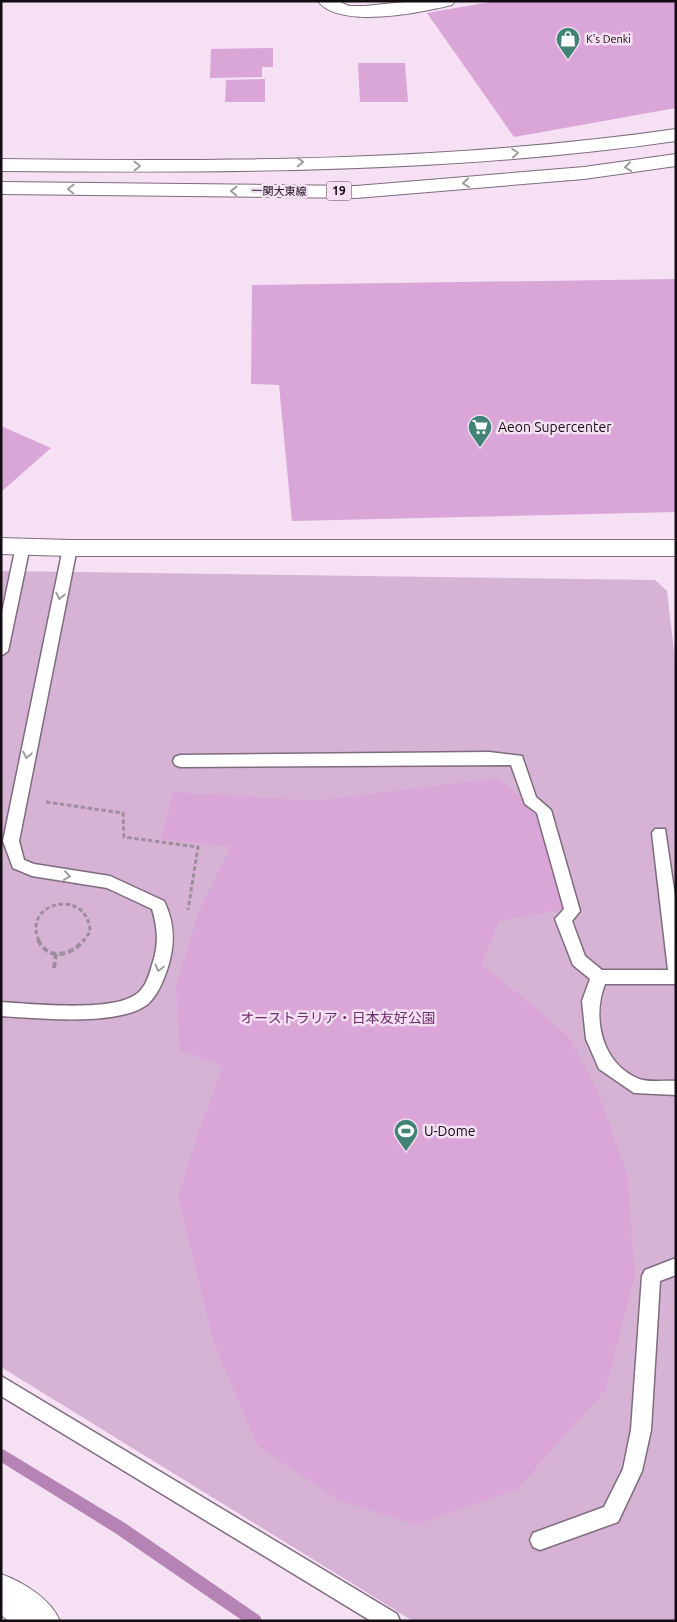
<svg xmlns="http://www.w3.org/2000/svg" width="677" height="1622" viewBox="0 0 677 1622" font-family="Ubuntu,'Noto Sans JP',sans-serif">
	<style>
		.green { fill: #d6b2d5 }
		.lines { fill: none; stroke-linecap: round; stroke-linejoin: round }
		.stream { fill: #b684b4; fill-rule: evenodd }
		.building { fill: #d9a6d7 }
		.lane-casing { stroke: #7e6c7e; stroke-width: 3 }
		.street-casing { stroke: #7e6c7e; stroke-width: 2 }
		.secondary-casing { stroke: #7e6c7e; stroke-width: 2 }
		.primary-casing { stroke: #7e6c7e; stroke-width: 2 }
		.path-far1 { stroke: #9e8e9d; stroke-width: 3; stroke-dasharray: 4.5 2.5; stroke-linecap: butt }
		.path { stroke: #9e8e9d; stroke-width: 4; stroke-dasharray: 6 3; stroke-linecap: butt }
		.lane { fill: #fff; fill-rule: evenodd }
		.street { fill: #fff; fill-rule: evenodd }
		.secondary { fill: #fff; fill-rule: evenodd }
		.primary { fill: #fff; fill-rule: evenodd }
		.oneway { stroke: #a19ea1 }
		.labels { text-anchor: middle; stroke-width: 5; stroke-linejoin: round; paint-order: stroke }
		.far-poi-label { font-size: 11px; fill: #130c13; stroke: #f5e0f4; text-anchor: start }
		.far-street-label { font-size: 11px; fill: #130c13; stroke: #f5e0f4 }
		.shield { fill: #f5e0f4; stroke: #574c56; stroke-width: 1 }
		.shield-label { font-size: 12px; font-weight: bold; fill: #130c13 }
		.poi-label { font-size: 14px; fill: #130c13; stroke: #f5e0f4; text-anchor: start }
		.park-label { font-size: 14px; fill: #6a2e6a; stroke: #f5e0f4 }
	</style>
	<rect width="100%" height="100%" fill="#f5e0f4"/>
	<path class="green" d="M1,571l654,9 12,11 9,78v952h-263l-412,-254z"/>
	<g class="lines">
		<path class="stream" d="M1,1448l124,75 135,93 2,5h-19l-128,-88 -114,-71z"/>
	</g>
	<path class="building" d="M496,1h180v107l-162,29 -87,-124z
		M273,48v19h-11v10l-52,1 1,-29z
		M358,63h47l3,39h-48z
		M265,79v23h-40l1,-22z
		M676,279v233l-384,9 -13,-136 -28,-1 1,-99z
		M1,426l50,22 -50,44z
		M498,778l43,36 24,95 -66,12 -18,44 47,36 42,37 29,57 28,79 8,101 -29,114 -89,100 -101,36 -78,-25 -80,-54 -44,-102 -36,-147 21,-67 24,-63 -43,-17 -4,-62 22,-74 33,-67 -70,-8 12,-47 143,9z"/>
	<g class="lines">
		<defs>
			<path id="lane" d="M23,541l7,5 -22,105 -7,5v-39l15,-71z
				M70,543l7,5 -58,293 5,19 10,4 76,12 54,25c11,22 11,43 4,66 -4,12 -10,28 -20,37 -29,23 -111,14 -147,12v-14c31,2 109,10 134,-7 10,-6 14,-19 17,-30 7,-20 6,-36 0,-56l-45,-21 -75,-12 -19,-8 -10,-27 60,-293z
				M489,752l33,4 14,41 15,13 29,101 -8,10 13,35 17,14h66l-16,-137 3,-4h10l11,74v81h-71c-13,33 -4,78 32,94 9,5 28,2 39,3v14l-42,-2 -35,-24 -13,-30 -4,-38 8,-22 -17,-14 -18,-46 9,-10 -27,-96 -12,-9 -14,-39 -331,2 -5,-2 -2,-4 2,-4 5,-2z
				M676,1258v17l-16,6 -9,149 -9,41 -24,51 -78,28 -7,-3 -3,-7 3,-7 71,-26 19,-38 8,-39 11,-154 3,-6z
				M1,1376l396,238 3,7h-29l-370,-225z"/>
			<path id="street" d="M318,1h20l11,5h16l49,-5h41l-3,4c-29,7 -113,25 -134,-4z
				M1,1574c22,8 50,25 59,47h-51l-8,-6z"/>
			<path id="secondary" d="M1,538l69,2h606v16h-606l-69,-2z"/>
			<path id="primary" d="M676,129v12c-223,32 -450,32 -675,30v-12c225,3 452,2 675,-30z
				M676,154v12l-92,13 -228,19 -355,-4v-12l355,4 228,-19z"/>
		</defs>
		<use href="#lane" class="lane-casing"/>
		<use href="#street" class="street-casing"/>
		<use href="#secondary" class="secondary-casing"/>
		<use href="#primary" class="primary-casing"/>
		<path class="path-far1" d="M46,802l77,11 1,24 74,10 -10,63
			M39,941c-18,-40 50,-54 51,-9l-7,9"/>
		<path class="path" d="M38,940c11,22 34,15 46,0
			M54,968l2,-14"/>
		<use href="#lane" class="lane"/>
		<use href="#street" class="street"/>
		<use href="#secondary" class="secondary"/>
		<use href="#primary" class="primary"/>
	</g>
	<defs><path id="oneway-chevron" d="M-2-3.5L2.5 0L-2 3.5" fill="none" stroke-width="1.6" stroke-linecap="round" stroke-linejoin="round" transform="scale(1.25)"/></defs>
	<g class="oneway">
		<use href="#oneway-chevron" transform="translate(515 153) rotate(-5)"/>
		<use href="#oneway-chevron" transform="translate(300 162) rotate(-2)"/>
		<use href="#oneway-chevron" transform="translate(137 166)"/>
		<use href="#oneway-chevron" transform="translate(628 167) rotate(172)"/>
		<use href="#oneway-chevron" transform="translate(466 183) rotate(175)"/>
		<use href="#oneway-chevron" transform="translate(71 189) rotate(-179)"/>
		<use href="#oneway-chevron" transform="translate(234 191) rotate(-179)"/>
		<use href="#oneway-chevron" transform="translate(60 596) rotate(102)"/>
		<use href="#oneway-chevron" transform="translate(27 755) rotate(101)"/>
		<use href="#oneway-chevron" transform="translate(67 876) rotate(8)"/>
		<use href="#oneway-chevron" transform="translate(159 968) rotate(105)"/>
	</g>
	<defs>
		<symbol id="shop-pin" viewBox="-11 -11 22 30"><path d="M0 17L-7.5 6A9.5 9.5 0 1 1 7.5 6Z" fill="#418375" stroke="#f5e0f4"/><path d="M-5-2.5h2.3a2.7 3.5 0 0 1 5.4 0H5L5.5 6h-11ZM-1.5-2.5h3a1.5 2.3 0 0 0-3 0Z" fill="#fff"/></symbol>
		<symbol id="supermarket-pin" viewBox="-11 -11 22 30"><path d="M0 17L-7.5 6A9.5 9.5 0 1 1 7.5 6Z" fill="#418375" stroke="#f5e0f4"/><path d="M-6-5.5h2.5l.6 2H6L4.5 2H-2.5L-4.4-4H-6ZM-1.5 3.2a1.3 1.3 0 1 0 .1 0ZM3 3.2a1.3 1.3 0 1 0 .1 0Z" fill="#fff"/></symbol>
		<symbol id="stadium-pin" viewBox="-11 -11 22 30"><path d="M0 17L-7.5 6A9.5 9.5 0 1 1 7.5 6Z" fill="#418375" stroke="#f5e0f4"/><path d="M0-5a6.5 5 0 1 0 0 10a6.5 5 0 1 0 0-10ZM-3.5-1.8h7v3.6h-7Z" fill="#fff"/></symbol>
	</defs>
	<g fill-rule="evenodd">
		<use href="#shop-pin" x="554" y="25" width="28" height="38"/>
		<use href="#supermarket-pin" x="466" y="413" width="28" height="38"/>
		<use href="#stadium-pin" x="392" y="1117" width="28" height="38"/>
	</g>
	<g class="labels">
		<g class="far-poi-label">
			<text x="586" y="43">K's Denki</text>
		</g>
		<g class="far-street-label">
			<text transform="translate(279 191) rotate(1)" y="4">一関大東線</text>
		</g>
		<rect class="shield" x="326.5" y="181.5" width="25" height="19" rx="4"/>
		<g class="shield-label">
			<text x="339" y="195">19</text>
		</g>
		<g class="poi-label">
			<text x="498" y="432">Aeon Supercenter</text>
			<text x="424" y="1136">U-Dome</text>
		</g>
		<g class="park-label">
			<text x="338" y="1023">オーストラリア・日本友好公園</text>
		</g>
	</g>
	<rect width="677" height="1622" fill="none" stroke="#130c13" stroke-width="5"/>
</svg>
